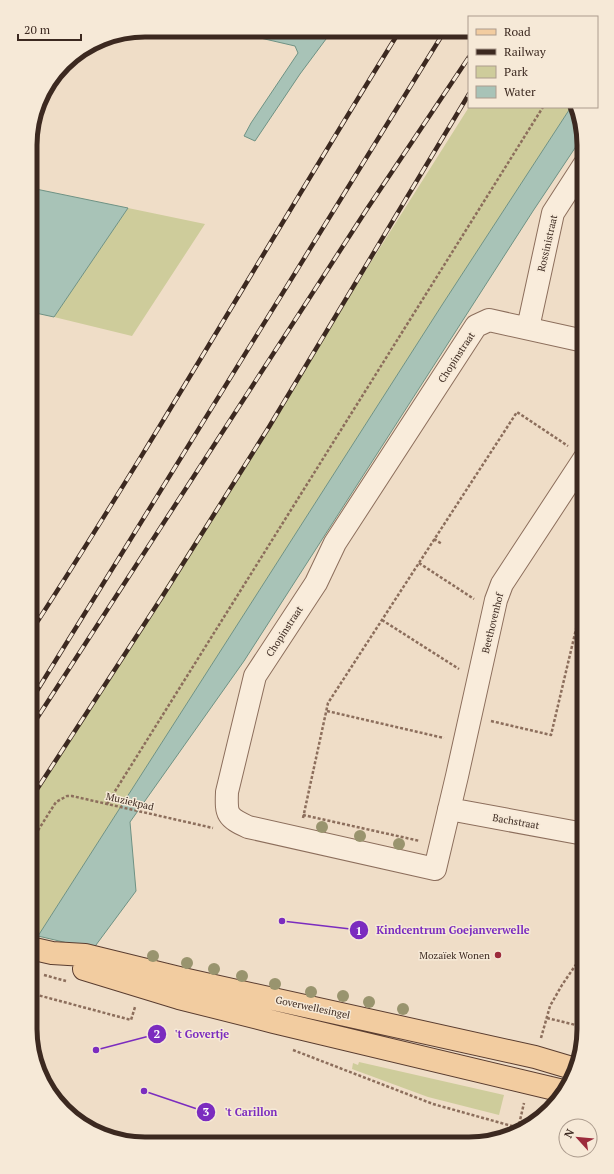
<svg xmlns="http://www.w3.org/2000/svg" width="614" height="1174" viewBox="0 0 614 1174" font-family="'PT Serif',serif">
	<style>
		.green { fill: #cecc9b }
		.water { fill: #a8c3b7; stroke: #6f9284 }
		.lines { fill: none; stroke-linecap: round; stroke-linejoin: round }
		.minor-casing { stroke: #8c6e5c; stroke-width: 24 }
		.major-casing { stroke: #5a3d30; stroke-width: 24 }
		.path { stroke: #8c6e5c; stroke-width: 2.5; stroke-dasharray: 3 2; stroke-linecap: butt }
		.minor { stroke: #f9ecdb; stroke-width: 22 }
		.major { stroke: #f2cca0; stroke-width: 22 }
		.rail-casing { stroke: #3c2920; stroke-width: 4.5 }
		.rail { stroke: #f6e9d7; stroke-width: 3; stroke-dasharray: 9; stroke-linecap: butt }
		.tree { fill: #99946e }
		.poi-dot { fill: #9c2b3c; stroke: #f6e9d7; stroke-width: 1.5 }
		.labels { text-anchor: middle; stroke-width: 3; stroke-linejoin: round; paint-order: stroke }
		.street-label { font-size: 10px; fill: #3c2920; stroke: #f6e9d7 }
		.poi-label { font-size: 10px; fill: #3c2920; stroke: #f6e9d7; text-anchor: end }
		.rim { fill: none; stroke: #3c2920; stroke-width: 5 }
		.leader { fill: none; stroke: #7b2cbf; stroke-width: 1.5 }
		.callout-dot { fill: #7b2cbf; stroke: #f6e9d7; stroke-width: 1.5 }
		.mark-label { font-size: 12px; text-anchor: middle; font-weight: bold; fill: #fff }
		.callout-label { font-size: 11px; text-anchor: middle; font-weight: bold; fill: #7b2cbf; stroke: #f6e9d7; stroke-width: 3; stroke-linejoin: round; paint-order: stroke }
	</style>
	<rect width="100%" height="100%" fill="#efddc7"/>
	<path class="green" d="M469,107h102l-129,198 -404,631 -8,-2v-133z
		M128,208l77,16 -73,112 -78,-19z
		M359,1062l145,33 -5,20 -71,-18 -76,-28 1,-6 5,2z"/>
	<path class="water" d="M230,31h39l10,2 32,3 3,-5h18l-32,43 -45,67 -11,-5 7,-13 47,-70 -3,-7z
		M571,107h6l1,1 5,28 -50,75 -289,450 -114,161 6,69 -43,58 -55,-13 404,-631z
		M31,188l97,20 -74,109 -23,-5z"/>
	<g class="lines">
		<defs>
			<path id="minor" d="M528,328l25,-115 31,-48
				M584,459l-82,125 -6,16 -39,176 -22,93 -187,-42c-21,-10 -22,-12 -21,-35l28,-116 61,-93 19,-40 141,-217 13,-6 95,21
				M449,809l135,25"/>
			<path id="major" d="M30,948l22,5 33,2 98,24 352,78 37,11
				M84,969l95,29 95,24 289,69"/>
		</defs>
		<use href="#minor" class="minor-casing"/>
		<use href="#major" class="major-casing"/>
		<path class="path" d="M434,539l8,5
			M419,563l55,36
			M382,620l77,49
			M327,711l117,27
			M491,721l60,14 26,-110 7,-11
			M107,804l436,-697
			M303,815l117,26
			M303,818l25,-115 189,-291 51,34
			M30,843l26,-41 11,-6h5l141,32
			M44,975l22,6
			M30,993l101,27 4,-13
			M547,1018l37,9
			M541,1038l9,-32 12,-21 15,-22 7,-14
			M293,1050l140,54 86,24
			M518,1129l6,-26"/>
		<use href="#minor" class="minor"/>
		<use href="#major" class="major"/>
		<defs>
			<path id="rail" d="M30,633c128,-197 245,-402 369,-601
				M30,702l414,-670
				M30,729l337,-520 102,-152
				M30,800l132,-203 107,-170 200,-333"/>
		</defs>
		<use href="#rail" class="rail-casing"/>
		<use href="#rail" class="rail"/>
	</g>
	<g class="tree">
		<circle cx="322" cy="827" r="6"/>
		<circle cx="360" cy="836" r="6"/>
		<circle cx="399" cy="844" r="6"/>
		<circle cx="153" cy="956" r="6"/>
		<circle cx="187" cy="963" r="6"/>
		<circle cx="214" cy="969" r="6"/>
		<circle cx="242" cy="976" r="6"/>
		<circle cx="275" cy="984" r="6"/>
		<circle cx="311" cy="992" r="6"/>
		<circle cx="343" cy="996" r="6"/>
		<circle cx="369" cy="1002" r="6"/>
		<circle cx="403" cy="1009" r="6"/>
	</g>
	<circle class="poi-dot" cx="498" cy="955" r="4"/>
	<g class="labels">
		<g class="street-label">
			<text transform="translate(547 243) rotate(-77)" y="4">Rossinistraat</text>
			<text transform="translate(456 357) rotate(-57)" y="4">Chopinstraat</text>
			<text transform="translate(492 623) rotate(-76)" y="4">Beethovenhof</text>
			<text transform="translate(284 631) rotate(-57)" y="4">Chopinstraat</text>
			<text transform="translate(130 801) rotate(13)" y="4">Muziekpad</text>
			<text transform="translate(516 821) rotate(10)" y="4">Bachstraat</text>
			<text transform="translate(313 1007) rotate(12)" y="4">Goverwellesingel</text>
		</g>
		<g class="poi-label">
			<text x="490" y="959">Mozaïek Wonen</text>
		</g>
	</g>
	<path d="M0 0H614V1174H0ZM145 37H469A108 108 0 0 1 577 145V1029A108 108 0 0 1 469 1137H145A108 108 0 0 1 37 1029V145A108 108 0 0 1 145 37Z" fill="#f6e9d7" fill-rule="evenodd"/>
	<path class="rim" d="M145 37H469A108 108 0 0 1 577 145V1029A108 108 0 0 1 469 1137H145A108 108 0 0 1 37 1029V145A108 108 0 0 1 145 37Z"/>
	<path class="leader" d="M282 921L359 930M96 1050L157 1034M144 1091L206 1112"/>
	<g class="callout-dot">
		<circle cx="282" cy="921" r="4"/>
		<circle cx="96" cy="1050" r="4"/>
		<circle cx="144" cy="1091" r="4"/>
		<circle cx="359" cy="930" r="10"/>
		<circle cx="157" cy="1034" r="10"/>
		<circle cx="206" cy="1112" r="10"/>
	</g>
	<g class="mark-label">
		<text x="359" y="935">1</text>
		<text x="157" y="1038">2</text>
		<text x="206" y="1116">3</text>
	</g>
	<g class="callout-label">
		<text x="453" y="934">Kindcentrum Goejanverwelle</text>
		<text x="202" y="1038">'t Govertje</text>
		<text x="251" y="1116">'t Carillon</text>
	</g>
	<rect x="468" y="16" width="130" height="92" fill="#f6e9d7" stroke="#ac9c8e"/>
	<rect x="476" y="29" width="20" height="6" fill="#f2cca0" stroke="#ac9c8e"/>
	<text x="504" y="36" font-size="12" fill="#3c2920">Road</text>
	<rect x="476" y="49" width="20" height="6" fill="#3c2920" stroke="#ac9c8e"/>
	<text x="504" y="56" font-size="12" fill="#3c2920">Railway</text>
	<rect x="476" y="66" width="20" height="12" fill="#cecc9b" stroke="#ac9c8e"/>
	<text x="504" y="76" font-size="12" fill="#3c2920">Park</text>
	<rect x="476" y="86" width="20" height="12" fill="#a8c3b7" stroke="#ac9c8e"/>
	<text x="504" y="96" font-size="12" fill="#3c2920">Water</text>
	<g transform="translate(578 1138) rotate(297)"><circle r="19" fill="#f6e9d7" stroke="#ac9c8e"/>
	<path d="M0-3L7 15L0 10L-7 15Z" fill="#9c2b3c"/>
	<text y="-6" font-size="11" font-weight="bold" text-anchor="middle" fill="#3c2920">N</text>
	</g>
	<path d="M18 34v6h63v-6" fill="none" stroke="#3c2920" stroke-width="2"/>
	<text x="24" y="34" font-size="12" fill="#3c2920" stroke="#f6e9d7" stroke-width="3" paint-order="stroke">20 m</text>
</svg>
